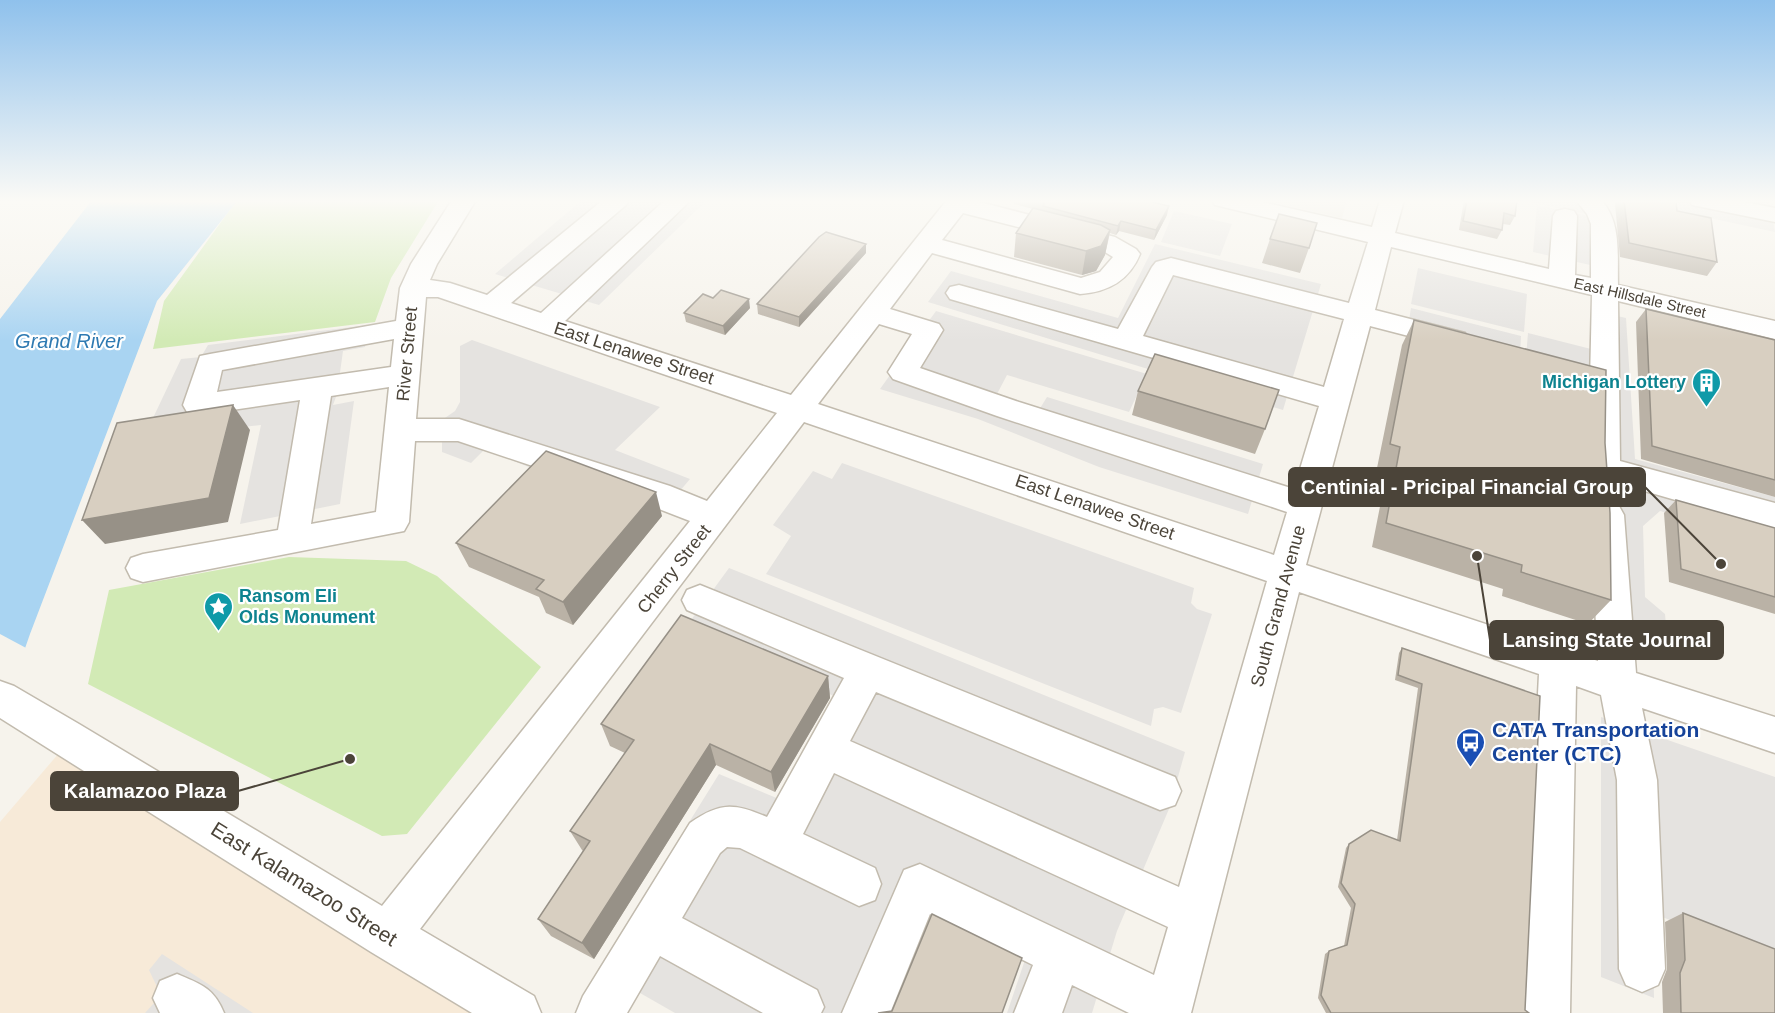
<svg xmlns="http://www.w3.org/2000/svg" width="1775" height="1013" viewBox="0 0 1775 1013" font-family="Arial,sans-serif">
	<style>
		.residential { fill: #eae5da }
		.commercial { fill: #f7ead8 }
		.green { fill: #d2eab5 }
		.parking { fill: #e5e3e0 }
		.water { fill: #a9d4f2 }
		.pier { fill: #f6f3ec }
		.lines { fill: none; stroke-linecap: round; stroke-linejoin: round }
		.minor-casing { stroke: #c2bbae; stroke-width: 3 }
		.minor { fill: #fff; fill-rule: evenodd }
		.wall { fill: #bab2a6 }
		.shaded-wall { fill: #979187 }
		.building { fill: #d8cfc1; stroke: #979187; stroke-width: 1.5 }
		.labels { text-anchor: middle; stroke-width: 4.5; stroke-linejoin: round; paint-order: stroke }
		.far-street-label { font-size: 15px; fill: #4b4439; stroke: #fff }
		.street-label { font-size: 18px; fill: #4b4439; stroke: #fff }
		.culture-label { font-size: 18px; font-weight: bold; fill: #0d838f; stroke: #fff; text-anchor: end }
		.water-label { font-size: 20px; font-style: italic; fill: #2e7ab2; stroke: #fff }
		.near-transit-label { font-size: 21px; font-weight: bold; fill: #164399; stroke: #fff; text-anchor: start }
		.near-street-label { font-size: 21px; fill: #4b4439; stroke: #fff }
		.leader { fill: none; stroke: #4b4439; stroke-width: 2 }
		.callout-dot { fill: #4b4439; stroke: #fff; stroke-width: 2 }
		.callout { fill: #4b4439; stroke: #4b4439; stroke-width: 2 }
		.callout-label { font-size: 20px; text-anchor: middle; font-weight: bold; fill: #fff }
	</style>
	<rect width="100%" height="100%" fill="#f6f3ec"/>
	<path class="residential" d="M1264,200h83l-5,18z"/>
	<path class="commercial" d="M71,739l446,274h-517v-191z"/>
	<path class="green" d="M237,200h202l-48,78 -16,44 -222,27 11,-48z
		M289,557l117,4 31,15 104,91 -134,167 -25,2 -294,-152 21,-94z"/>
	<path class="parking" d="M582,200h125l-108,105 -104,-31z
		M1530,200h73l1,18 -74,-16z
		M1635,200h134l6,32 -140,-30z
		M1537,205l62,13v49l-66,-15z
		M1174,211l58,13 -12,32 -59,-14z
		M1155,244l166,40 -38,126 -355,-108 23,-31 167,47z
		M1418,268l109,26 -3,38 -113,-28z
		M1411,308l110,28 -1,20 6,1 2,-24 63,16v44l-186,-48z
		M1591,310l35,8 9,141 140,38v45l-115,-31 -17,15 2,71 20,17 4,44 -75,-25 2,-185z
		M936,311l211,63 -18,38 -122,-37 -10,19 42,16 8,-13 216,67 -15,50 -149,-47 -121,-48 -98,-30z
		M368,325l-3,22 -22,4 -6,43 -4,11 21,-4 -14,103 -100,20 21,-99 -118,14 38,-80 20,-2 7,-12z
		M472,340l188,67 -45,43 75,29 -27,32 -110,-41 -5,5 -63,-26 -14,14 -29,-11v-32l13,-9 5,-9v-56z
		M842,463l352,125 -3,15 6,6 15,5 -31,99 -18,-6 -9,2 -3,17 -385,-152 25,-38 -18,-11 40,-54 19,8z
		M729,568l456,184 -16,57 -52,122 -25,82h-85l21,-62 -101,-48 -47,110h-205l-77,-44 121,-195 60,25 55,-103 -151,-65z
		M1601,717l174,60v184l-123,-48 2,85 -53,-21z
		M162,954l91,59h-108l9,-10 4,-14 -9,-19z"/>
	<path class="water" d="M92,200h146l-81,101 -127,333 -30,86v-401z"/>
	<path class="pier" d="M0,634l28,15 -25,72 -3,2z"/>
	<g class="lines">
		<defs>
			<path id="minor" d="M452,200h24l-39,64 -7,16 20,3 37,12 116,-95h26l-3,5 -115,98 30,10 124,-113h26l-126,121 226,74 156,-195h25l143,37 21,12 4,5c-11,27 -32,38 -60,40l-148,-41 -42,56 49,15 4,6 -23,38 99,34 275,87 25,-83 -369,-107 -4,-6 4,-6 9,-2 159,44 34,-62 4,-5 15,-4 178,45 19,-61 -153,-37 -3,-5h41l119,27 8,-27h24l-9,33 154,36 4,-53 3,-5 9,-2 9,2 3,5 -2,59 16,3v-54l-4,-10 -11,-14h25c21,22 16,56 17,85l157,36v18l-157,-38 2,160 155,42v26l-182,-53 -5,-8 4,-173 -201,-48 -16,63 90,23 4,6 -4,6 -10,3 -85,-22 -64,239 292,96 -8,-146 5,-9 12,-4 12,4 5,9 12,158 139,44v36l-133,-45 15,72 8,189 -7,16 -16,7 -16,-7 -7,-16 -2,-189 -16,-85 -25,-9 -6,327h-48l17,-339 -240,-82 -108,421h-62l-57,-28 -10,28h-48l19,-48 -103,-51 -40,99h-48l62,-143 16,-6 234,111 14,-48 -334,-154 -31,61 72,34 6,16 -6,16 -16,6 -119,-58 -13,-1 -7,6 -38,65 135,72 7,17 -3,6h-58l-103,-57 -33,57h-51l7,-17 107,-173c30,-21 44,-20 77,-6l77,-139 -157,-68 -5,-10 5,-10 13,-5 475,192 6,14 -6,14 -15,5 -284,-118 -26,49 329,146 88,-306 -463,-159 -384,507 114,67 7,17h-69l-101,-61 -371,-234v-37l14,5 65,38 303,182 308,-385 -44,-17 -188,-63h-43l-6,81 -5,9 -261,51 -12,-4 -5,-10 5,-10 12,-4 135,-24 22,-130 -102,15 -11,-3 -4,-7 17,-49 10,-2 186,-33 4,-33 11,-24zM963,213l134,34 16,10 -13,15 -19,6 -139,-38zM1173,275l171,44 -20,68 -181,-51zM426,297h12l339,116 -70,88 -37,-15 -211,-67h-43zM879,324l33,10 -24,38 5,7 104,37 290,96 -13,43 -456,-151zM394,339l-3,28 -174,25 5,-22zM389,387l-13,125 -65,12 20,-128z
				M1689,200h46l40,8v14l-83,-17z
				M177,974c24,10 37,14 47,39h-64l-7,-15 7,-17z"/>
		</defs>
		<use href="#minor" class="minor-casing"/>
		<use href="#minor" class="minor"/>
	</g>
	<path class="wall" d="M1015,200h128l24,15 -13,25 -35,-9 -3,4 -6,-2 -5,22 -9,16 -14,4 -68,-18 2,-24 17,-24 -19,-5z
		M1464,200h53l-2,16 -5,9 -7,-1 -1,6 -5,9 -38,-9z
		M1617,200h53l7,11 40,51 -10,14 -87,-19 -5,-53z
		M1270,239l39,9 -9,25 -38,-10z
		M866,253l-67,74 -41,-13 -1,-10z
		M750,308l-25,27 -39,-13 -2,-9z
		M1646,309l129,31v157l-134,-38 -5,-137z
		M1414,320l197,280 -23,24 -86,-28 1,-7 -131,-42 15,-76 -10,-3 25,-123z
		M1138,391l127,38 -10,25 -123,-39z
		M1676,500l99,28v86l-106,-32 -5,-69z
		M662,516l-89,109 -27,-12 -7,-16 -70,-30 -13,-24z
		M1402,648l138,48 -15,314 4,3h-203l-8,-15 7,-44 4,-3 15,-5 7,-38 -13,-21 8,-39 3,-4 48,-4 21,-152 -23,-8 4,-27z
		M828,676l2,22 -55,94 -59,-27 -122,194 -43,-23 -13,-17 45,-68 -1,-1 -12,-19 55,-78 -15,-7 -9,-22z
		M1683,913l92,100h-112l-1,-31 5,-13 -2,-47z"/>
	<path class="shaded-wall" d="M1169,206l-2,9 -13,25 2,-10z
		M1121,221l-2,10 -3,4 2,-9z
		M1110,230l-5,25 -9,16 -14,4 4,-24z
		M866,244v9l-67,74v-10z
		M749,299l1,9 -25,27 -2,-9z
		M233,405l17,25 -22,92 -123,22 -23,-24z
		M656,492l6,24 -89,109 -10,-23z
		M828,676l2,22 -55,94 -4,-20z
		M710,744l6,21 -122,194 -12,-16z"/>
	<path class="building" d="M1035,200h108l26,6 -13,24 -35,-9 -3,5 -75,-20 2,-4z
		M1467,200h50l-2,16 -11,-3 -2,17 -39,-9z
		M1624,200h46l6,1 1,10 34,7 6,44 -88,-19z
		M1033,208l68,17 9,5 -9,16 -15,5 -70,-18z
		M1279,214l38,9 -8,25 -39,-9z
		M826,232l40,12 -67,73 -42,-13 62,-67z
		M721,290l28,9 -26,27 -39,-13 19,-19 10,4z
		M1646,309l129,31v140l-123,-34z
		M1414,320l192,50 -1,73 5,70 1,87 -90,-28 1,-7 -136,-42 14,-76 -10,-3z
		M1155,354l124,36 -14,39 -127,-38z
		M233,405l-24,93 -127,22 35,-97z
		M546,451l110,41 -93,110 -27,-13 8,-9 -88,-37z
		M1676,500l99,28v69l-94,-28z
		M681,615l147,61 -57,96 -61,-28 -128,199 -44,-24 52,-78 -20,-10 64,-91 -33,-16z
		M1402,648l138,48 -15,314 4,3h-198l-10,-18 8,-44 18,-6 8,-41 -14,-21 8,-39 22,-14 29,11 22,-157 -24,-9z
		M1683,913l92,36v64h-94l-1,-40 5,-13z
		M932,914l90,44 -20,55h-124l14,-2z"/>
	<linearGradient id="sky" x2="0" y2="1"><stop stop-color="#8fc1ec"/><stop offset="0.59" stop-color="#fbfaf6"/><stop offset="1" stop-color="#fbfaf6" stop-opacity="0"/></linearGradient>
	<rect width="1775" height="341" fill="url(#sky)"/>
	<defs>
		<symbol id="building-pin" viewBox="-11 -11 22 30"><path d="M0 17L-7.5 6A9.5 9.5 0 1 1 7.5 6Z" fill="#0f9aa8" stroke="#fff"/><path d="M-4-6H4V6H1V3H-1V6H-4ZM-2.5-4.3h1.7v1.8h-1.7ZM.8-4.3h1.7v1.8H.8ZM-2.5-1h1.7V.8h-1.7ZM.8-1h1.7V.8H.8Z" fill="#fff"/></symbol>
		<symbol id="sight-pin" viewBox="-11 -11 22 30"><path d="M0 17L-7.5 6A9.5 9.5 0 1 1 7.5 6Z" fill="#0f9aa8" stroke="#fff"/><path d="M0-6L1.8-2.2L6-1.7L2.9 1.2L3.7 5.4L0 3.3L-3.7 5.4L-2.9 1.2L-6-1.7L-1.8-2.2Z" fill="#fff"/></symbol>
		<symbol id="bus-pin" viewBox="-11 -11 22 30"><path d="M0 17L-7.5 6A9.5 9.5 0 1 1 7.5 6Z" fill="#1a4fb4" stroke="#fff"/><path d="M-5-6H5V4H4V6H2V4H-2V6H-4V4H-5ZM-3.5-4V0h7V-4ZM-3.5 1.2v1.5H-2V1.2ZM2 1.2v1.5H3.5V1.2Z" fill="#fff"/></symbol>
	</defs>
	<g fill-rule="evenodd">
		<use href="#building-pin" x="1690" y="366" width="33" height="45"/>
		<use href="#sight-pin" x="202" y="590" width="33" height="45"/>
		<use href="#bus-pin" x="1454" y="726" width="33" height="45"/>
	</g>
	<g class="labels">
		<g class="far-street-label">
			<text transform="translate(1640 298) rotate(13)" y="5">East Hillsdale Street</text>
		</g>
		<g class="street-label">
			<text transform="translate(634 353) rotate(18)" y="6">East Lenawee Street</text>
			<text transform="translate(407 354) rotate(-85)" y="6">River Street</text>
			<text transform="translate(1095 507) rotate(19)" y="6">East Lenawee Street</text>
			<text transform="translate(674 569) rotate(-52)" y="6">Cherry Street</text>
			<text transform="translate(1278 606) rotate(-75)" y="6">South Grand Avenue</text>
		</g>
		<g class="culture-label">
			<text x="1686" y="388">Michigan Lottery</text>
			<text x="239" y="602" text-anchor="start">Ransom Eli<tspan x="239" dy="21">Olds Monument</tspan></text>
		</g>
		<g class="water-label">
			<text x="69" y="348">Grand River</text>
		</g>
		<g class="near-transit-label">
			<text x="1492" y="737">CATA Transportation<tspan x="1492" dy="24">Center (CTC)</tspan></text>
		</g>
		<g class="near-street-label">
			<text transform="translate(304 884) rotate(32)" y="7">East Kalamazoo Street</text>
		</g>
	</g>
	<path class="leader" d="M1721 564L1645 487M1477 556L1490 640M350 759L238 791"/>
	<g class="callout-dot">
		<circle cx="1721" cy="564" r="6"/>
		<circle cx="1477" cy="556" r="6"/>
		<circle cx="350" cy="759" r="6"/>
	</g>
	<g class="callout">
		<rect x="1289" y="468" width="356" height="38" rx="6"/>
		<rect x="1490" y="621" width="233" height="38" rx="6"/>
		<rect x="51" y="772" width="187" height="38" rx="6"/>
	</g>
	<g class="callout-label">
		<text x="1467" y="494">Centinial - Pricipal Financial Group</text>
		<text x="1607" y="647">Lansing State Journal</text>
		<text x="145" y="798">Kalamazoo Plaza</text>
	</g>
</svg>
